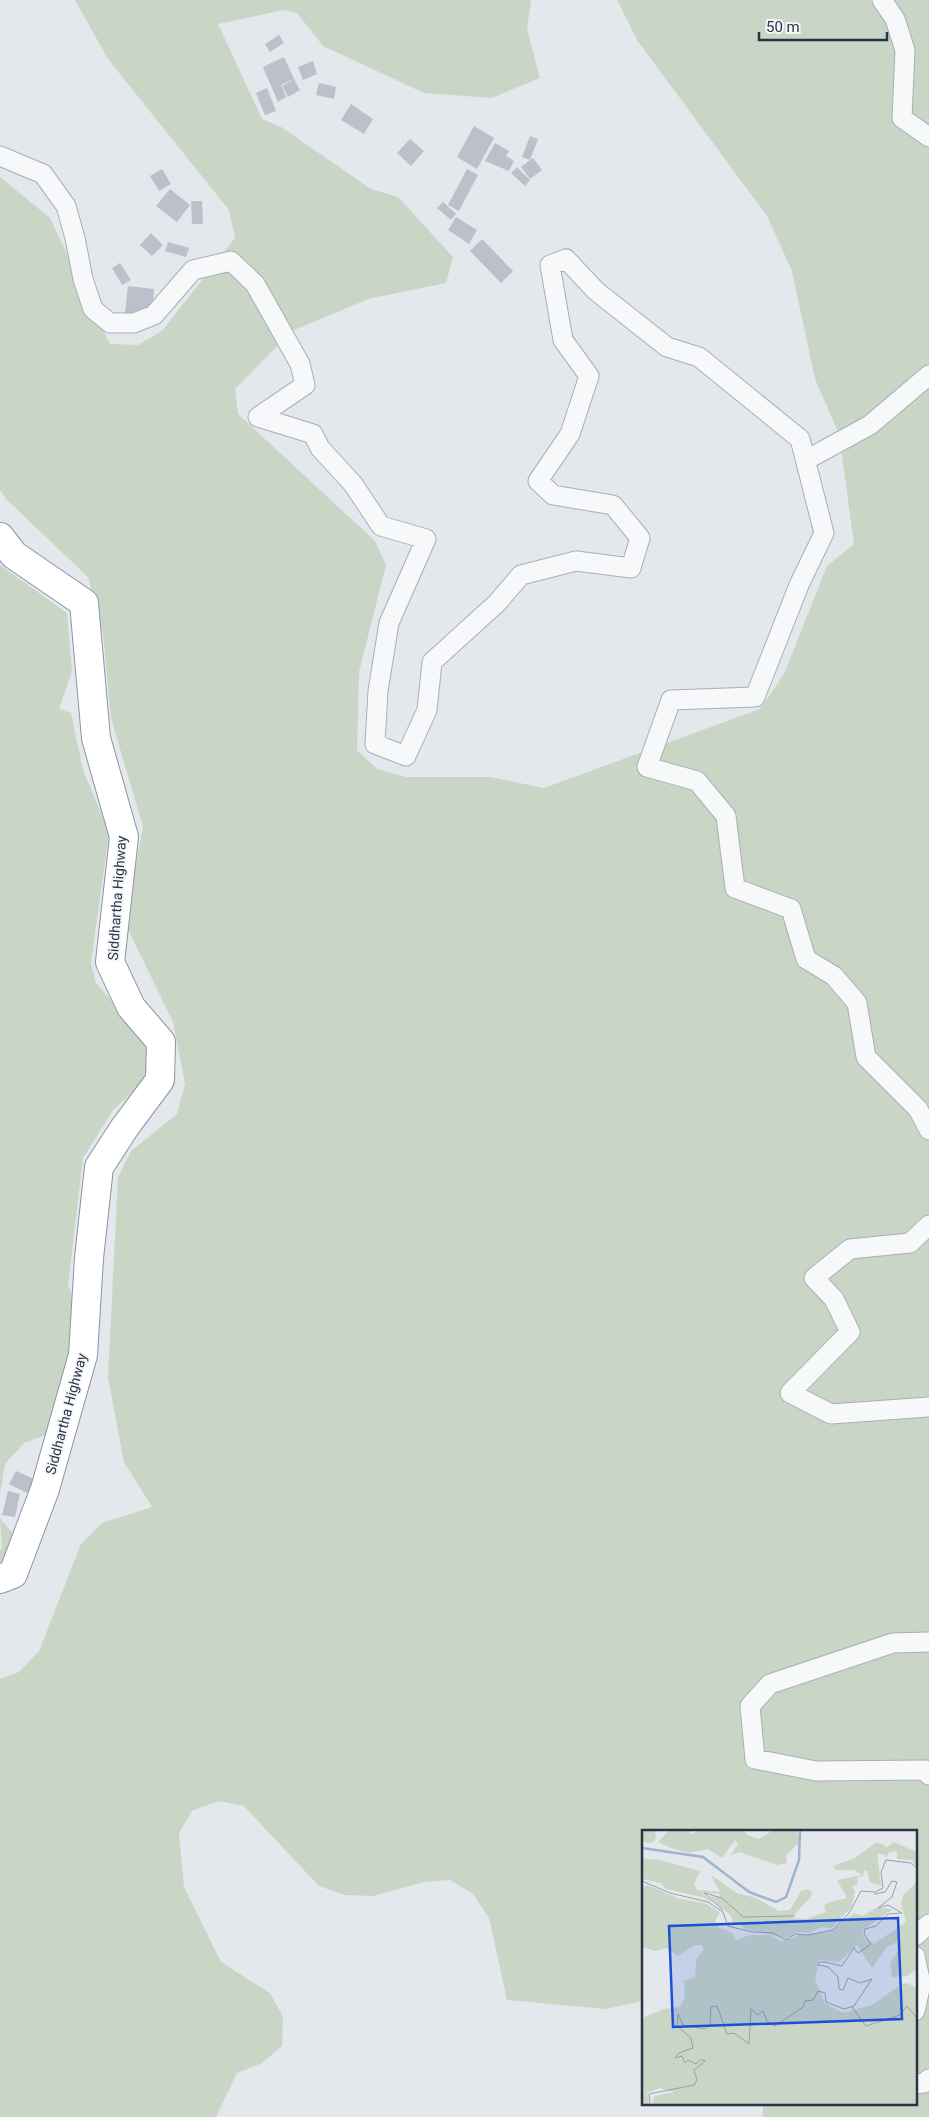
<svg xmlns="http://www.w3.org/2000/svg" width="929" height="2117" viewBox="0 0 929 2117" font-family="Roboto,sans-serif">
	<style>
		.green { fill: #c9d6c5 }
		.building { fill: #bbc0ca }
		.lines { fill: none; stroke-linecap: round; stroke-linejoin: round }
		.minor-casing { stroke: #a9aeb7; stroke-width: 21 }
		.highway-casing { stroke: #8b94a3; stroke-width: 30 }
		.minor { stroke: #f7f8fa; stroke-width: 19 }
		.highway { stroke: #fff; stroke-width: 28 }
		.labels { text-anchor: middle; stroke-width: 4; stroke-linejoin: round; paint-order: stroke }
		.street-label { font-size: 14px; fill: #2b3445; stroke: #f4f6f9 }
		.inset-river { fill: none; stroke: #9fb4cc; stroke-width: 2.5 }
		.inset-road { fill: none; stroke: #9a9fa9; stroke-width: 1 }
		.view { fill: #1d4ed8; fill-opacity: 0.15; stroke: #1d4ed8; stroke-width: 2.5 }
		.inset-edge { fill: none; stroke: #2b3445; stroke-width: 2.5 }
	</style>
	<rect width="100%" height="100%" fill="#e4e7ec"/>
	<path class="green" d="M75,0h456l-4,29 13,49 -48,20 -68,-5 -101,-47 -26,-33 -13,-3 -66,14 44,95 19,8 90,62 27,8 55,60 -7,26 -78,16 -76,32 -57,58 3,25 137,127 11,24 -27,107 -2,78 20,19 29,8h84l54,11 216,-79 24,-35 43,-108 27,-22 -15,-110 -24,-55 -23,-108 -25,-55 -130,-176 -20,-40h312v2117h-166v-14h152v-272h-272v170l-38,8 -98,-9 -18,-82 -16,-24 -23,-14 -26,2 -51,14 -28,-1 -26,-9 -75,-80 -26,-5 -26,10 -13,22 5,54 37,75 49,31 13,24 -1,29 -20,17 -25,10 -21,44h-216v-438l19,-7 20,-21 42,-107 21,-21 50,-16 -28,-45 -16,-85 10,-200 13,-26 46,-37 8,-30 -12,-62 -48,-99 18,-96 -32,-109 -8,-84 -15,-57 -82,-78 -6,-9v-313l50,41 60,126 28,1 24,-14 73,-93 -6,-28 -121,-151z
		M0,565l67,48 5,58 -13,38 12,4 12,57 26,62 -18,131 5,20 47,53 7,34 -1,7 -36,33 -30,48 -15,127 7,15 -4,68 -20,65 -27,10 -19,21 -5,30z
		M0,1518l17,21 -17,28v-17l2,-2z"/>
	<path class="building" d="M279,35l5,8 -14,9 -5,-8z
		M284,57l10,22 -13,6 5,12 -8,5 -15,-35z
		M313,61l4,13 -14,6 -5,-13z
		M294,79l6,11 -12,7 -6,-11z
		M319,83l17,4 -2,12 -18,-4z
		M267,88l9,23 -11,4 -9,-22z
		M351,104l22,15 -9,15 -23,-14z
		M474,126l20,12 -17,31 -20,-12z
		M530,136l8,3 -8,21 -8,-3z
		M410,139l14,12 -13,15 -14,-13z
		M495,143l14,8 -3,5 8,5 -5,10 -24,-10z
		M533,158l9,12 -12,9 -9,-12z
		M517,167l13,13 -5,6 -14,-13z
		M162,169l9,15 -12,7 -9,-15z
		M467,169l11,6 -19,36 -11,-6z
		M170,189l20,16 -13,17 -21,-16z
		M191,201h11l1,23h-11z
		M443,202l13,12 -5,6 -14,-12z
		M456,217l21,13 -8,14 -21,-14z
		M151,233l12,12 -11,11 -12,-11z
		M482,239l31,32 -12,12 -31,-32z
		M168,242l21,6 -3,9 -21,-6z
		M120,263l11,17 -9,5 -10,-17z
		M128,286l26,3 -2,26 -27,-2z
		M16,1471l18,8 -7,14 -18,-9z
		M8,1491l12,3 -5,23 -13,-2z"/>
	<g class="lines">
		<defs>
			<path id="minor" d="M882,0l13,19 10,31 -3,68 27,19
				M0,156l43,18 23,32 9,32 8,41 10,30 17,14h24l20,-8 39,-45 38,-9 24,23 45,80 5,21 -47,32 55,17 7,14 33,36 28,42 45,13 -37,84 -11,68 -3,53 31,12 21,-46 5,-48 65,-59 24,-28 55,-14 55,7 9,-30 -27,-33 -60,-10 -15,-14 32,-47 19,-58 -26,-36 -13,-75 16,-6 30,32 71,56 32,10 101,82 24,94 -25,52 -44,112 -84,3 -24,67 50,14 29,35 9,72 56,21 15,50 28,17 23,27 9,54 52,52 11,21
				M806,460l64,-35 59,-50
				M929,1225l-19,18 -60,6 -36,29 20,21 16,33 -60,61 41,21 98,-7
				M929,1642l-36,1 -123,41 -20,22 5,53 61,12 110,-1 3,5
				M915,1936l14,-12
				M915,1956l6,28 -6,27
				M915,2084l9,-1 5,-4"/>
			<path id="highway" d="M0,537l14,18 70,48 12,135 28,99 -14,125 21,45 30,35 -1,38 -35,47 -26,40 -10,91 -6,97 -38,134 -32,85 -13,5"/>
		</defs>
		<use href="#minor" class="minor-casing"/>
		<use href="#highway" class="highway-casing"/>
		<use href="#minor" class="minor"/>
		<use href="#highway" class="highway"/>
	</g>
	<g class="labels">
		<g class="street-label">
			<text transform="translate(117 898) rotate(-86)" y="5">Siddhartha Highway</text>
			<text transform="translate(66 1414) rotate(-75)" y="5">Siddhartha Highway</text>
		</g>
	</g>
	<g transform="translate(642 1830)">
		<rect width="275" height="275" fill="#e4e7ec"/>
		<path d="M0 6a7 7 0 1 1 14 0a7 7 0 1 1-14 0ZM26,1h23l-2,4 9,-4h46l3,4 11,4 14,-8h25l3,11 -14,13 1,8 -10,2 -38,-13 -9,3 8,-10 -3,-5 -13,18 -14,-9 -19,4 -18,-5 -13,-6zM252,12l23,10v15l-5,-7 -15,-1v-8l-8,1 -3,6 -2,-4h-7l4,32 -11,-4 -3,-11 -3,-1 -1,6 -6,2 1,6 -6,2 3,6 -4,15 -19,21 -10,-1 -13,6 -14,-1 -8,6 -43,-9 -4,-5 -11,1 -1,-3 5,1 -2,-7 -22,-20 10,2 1,-4 -18,-1 13,11 -13,-7 -36,-8 -5,-6 -19,-4v-21l18,2 40,11 -6,13 3,6 23,2 -9,-17 26,18 19,5 23,13 11,-1 11,-19 7,-2 5,3 -4,7 -18,19 15,1 20,-7 -2,-6 3,-3 20,-5 -10,-18 25,-5 -8,-5h-19l-2,-4 22,-8 20,-15 8,1 3,4zM275,52v87l-10,7 -15,1 -2,-13 8,-14 -1,-8 -10,5 -15,21 -15,-23 -18,17 -20,-2 -4,20 10,23 18,10 29,-8 30,-21 6,-1 9,6v115h-265l3,-8 19,-4 -14,-4 -13,5 2,11h-7v-86l22,-9 16,-2 5,-10 -1,-16 11,-4 1,-17 8,-11 -3,-4h-6l-17,11 -11,-8 -12,3 -13,-4v-58l5,-4 33,14 25,4 15,9 -5,9 3,6 14,6 4,7 14,-5h21l11,7 17,-7 31,-3 24,-19 9,3 13,-8 17,1 -31,22 1,6 11,7 32,-22 -5,-19 2,-8z" fill="#c9d6c5"/>
		<path class="inset-river" d="M0,18l61,9 46,35 27,10 10,-5 13,-37 1,-29"/>
		<path class="inset-road" d="M0,51l28,12 38,9 15,10 5,14 24,6 21,1 13,7 9,-6 13,1 25,-5 16,-17 12,-22 14,1 8,-4 -2,-16 5,-12 25,3 6,5M81,80l-19,-17 18,5 21,19 52,-1M210,177l14,19 34,-11 7,-9 10,12M8,274l-1,-10 45,-9 3,-5 -3,-10 11,-9 -4,-2 -5,5 -8,-4 -3,3 -3,-7 -7,2 4,-5 14,-5 -2,-10 -14,-12 1,-12 5,11 22,4 5,-4 1,-18 6,-1 10,28 7,-1 15,11 2,-35 7,6 5,-4 4,10 8,5 28,-19 2,-6 8,-1 5,-9 7,2 1,9 18,7 10,-3 18,-27 -12,4 -12,-5 -5,12 -4,-1 -1,-12 -10,-10 -10,-2 1,-3h6l17,4 12,-18 4,5 13,-9 -7,-10 1,-5 11,-3 12,-12 14,-1 -14,-8 -10,3 14,-11 5,-15 -5,-1 -7,11 -11,2"/>
		<path class="view" d="M256,88l4,101 -229,8 -4,-101z"/>
		<rect width="275" height="275" class="inset-edge"/>
	</g>
	<path d="M759 32v8h128v-8" fill="none" stroke="#2b3445" stroke-width="2.5"/>
	<text x="766" y="32" font-size="15" fill="#2b3445" stroke="#f4f6f9" stroke-width="4" paint-order="stroke">50 m</text>
</svg>
